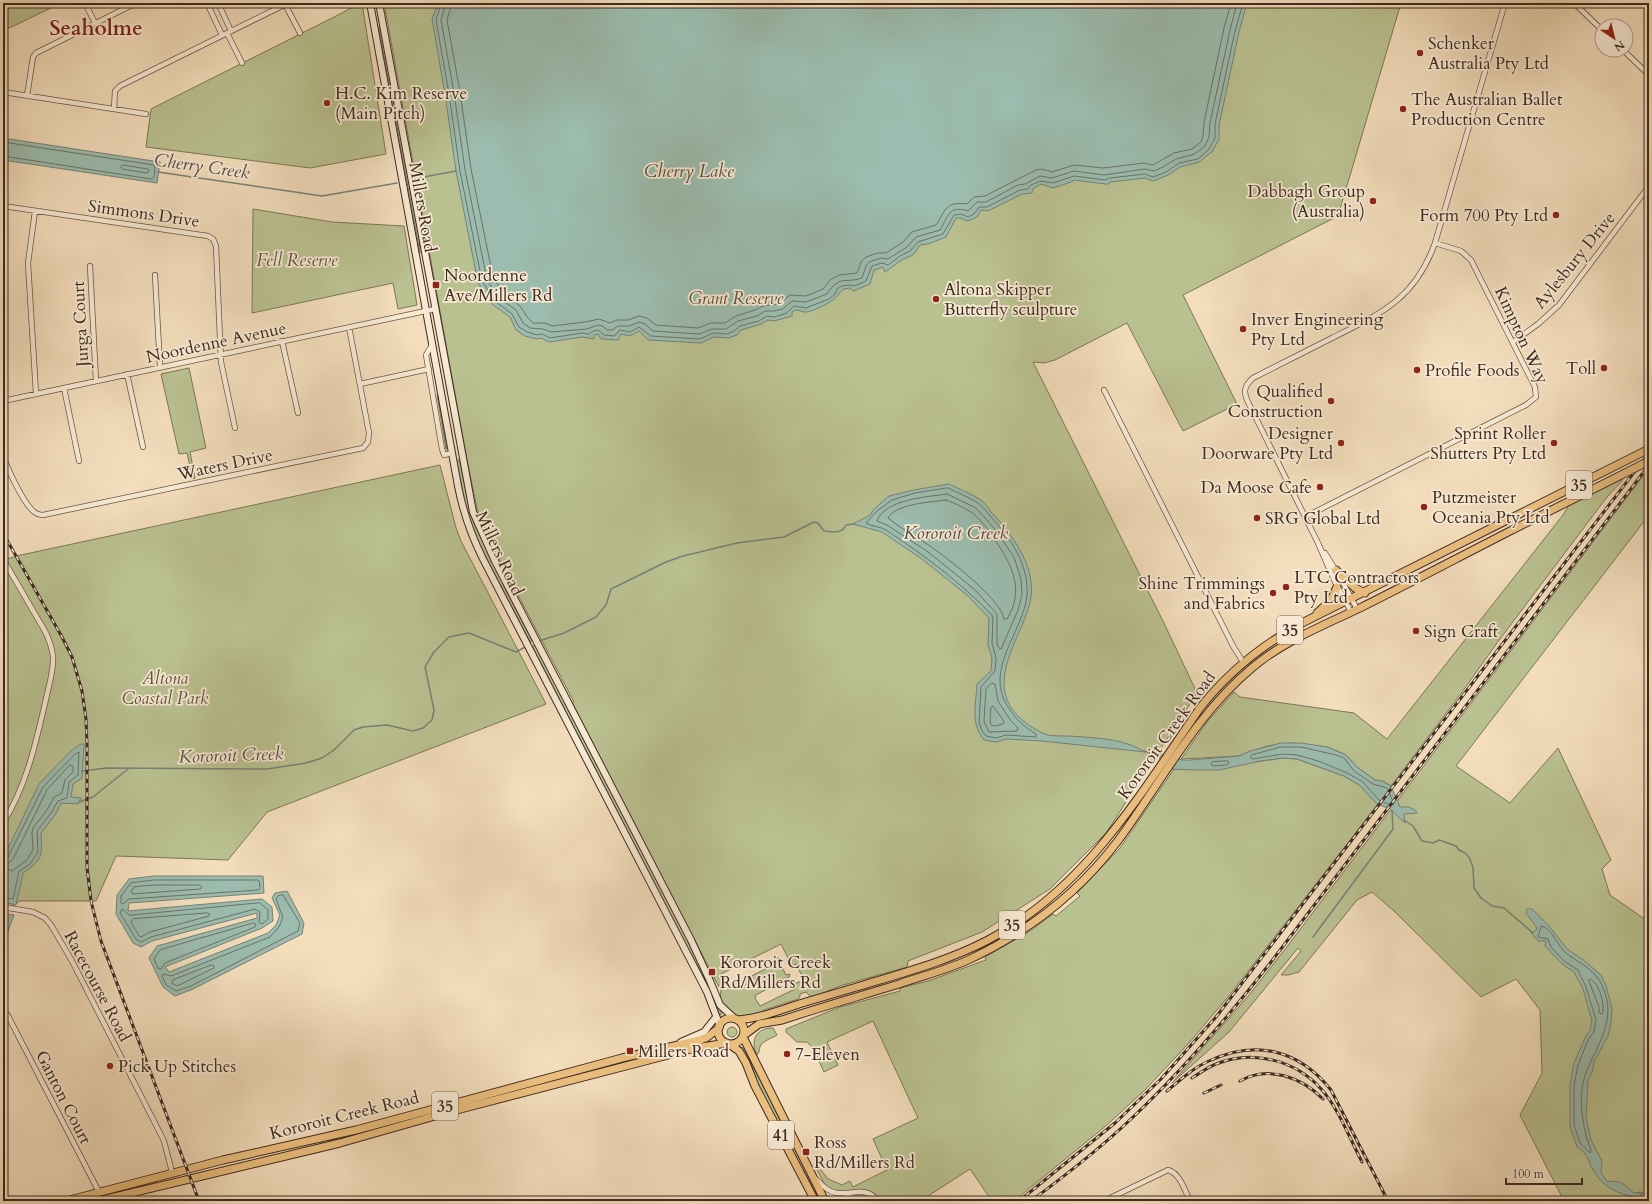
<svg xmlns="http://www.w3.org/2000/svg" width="1652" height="1204" viewBox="0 0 1652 1204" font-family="Cardo,serif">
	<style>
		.green { fill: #bac191; stroke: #7c7659; fill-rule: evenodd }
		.water { fill: #9bbcae; stroke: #768276 }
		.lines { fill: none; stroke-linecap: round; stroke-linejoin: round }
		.shore { stroke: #6c7368; stroke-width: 1 }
		.stream { stroke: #768276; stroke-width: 1.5 }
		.street-casing { stroke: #6b5748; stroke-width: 6 }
		.secondary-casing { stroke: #3e2a21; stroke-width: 8 }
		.primary-casing { stroke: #3e2a21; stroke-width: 9 }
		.street { stroke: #f7e9d3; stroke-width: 4.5 }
		.secondary { stroke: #f7e9d3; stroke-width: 6 }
		.primary { stroke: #eabe7e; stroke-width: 7 }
		.rail-casing { stroke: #3e2a21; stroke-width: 3 }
		.rail { stroke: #f7e9d3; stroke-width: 1.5; stroke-dasharray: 4.5; stroke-linecap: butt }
		.primary-bridge-casing { stroke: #3e2a21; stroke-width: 9; stroke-linecap: butt }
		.primary-bridge { stroke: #eabe7e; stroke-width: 7 }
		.poi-dot { fill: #8f2418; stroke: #f7e9d3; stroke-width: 1.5 }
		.labels { text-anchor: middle; stroke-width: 3.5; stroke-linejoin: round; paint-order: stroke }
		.shield { fill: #f7e9d3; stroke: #766356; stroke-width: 1 }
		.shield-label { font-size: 16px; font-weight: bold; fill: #3e2a21 }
		.poi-label { font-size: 17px; fill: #3e2a21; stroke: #f7e9d3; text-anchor: start }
		.street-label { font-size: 17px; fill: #3e2a21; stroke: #f7e9d3 }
		.park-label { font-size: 17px; font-style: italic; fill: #5d503d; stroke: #f7e9d3 }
		.water-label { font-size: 18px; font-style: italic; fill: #554e44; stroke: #f7e9d3 }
		.district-label { font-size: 21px; font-weight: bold; fill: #7a1f14; stroke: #f7e9d3 }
	</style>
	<rect width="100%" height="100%" fill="#f3ddbc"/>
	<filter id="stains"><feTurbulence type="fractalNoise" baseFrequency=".005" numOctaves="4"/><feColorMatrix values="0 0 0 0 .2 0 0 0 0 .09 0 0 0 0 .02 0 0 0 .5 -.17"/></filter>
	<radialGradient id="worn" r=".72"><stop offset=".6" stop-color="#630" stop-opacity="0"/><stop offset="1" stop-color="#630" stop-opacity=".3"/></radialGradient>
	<path class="green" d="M3,3h45l3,5 -48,23z
		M360,3h2l24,151 -76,14 -164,-21 5,-38 187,-94z
		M384,3h1017l-63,213 -155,79 54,109 -54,27 -56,-108 -72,37 -11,3 -11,-1 130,259 34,72 -91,140 -56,56 -68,43 -74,29 -1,6 -67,19 -26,11 -4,-1 -4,-4 -6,2v3l-2,2 -34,11 -5,4 -19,3 -5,-2 -12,-10 -3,-7 1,-7 -149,-288 2,-1 -89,-170 -7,-19 -10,-48zM781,944l11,22 4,-2 8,16 -10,4 1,5 -35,17 -5,-8 1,-3 33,-18 1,-3 -4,1 -7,-14 3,-2 -2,-2 -5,2v5l-47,24 -7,-14z
		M380,23l39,213 1,17 -41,-224z
		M253,209l79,13 72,4 13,79 -19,4 -5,-26 -141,30z
		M189,368l17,80 -16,4 5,26 -2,1 -6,-26 -8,1 -18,-80z
		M437,395l1,1 9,53h-1z
		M459,459l11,52 5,15 29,58 -1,1 29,56 -2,1 -54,-104 -10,-29 -9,-47z
		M440,465l16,63 5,13 85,163 -279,108 -39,48 -112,-4 -20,45h-76l-17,12v-353l18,-5z
		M1649,468v47l-193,251 54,37 48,-55 53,112 -9,9 8,26 39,27v279h-85l-44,-86 22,-42 -2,-63 -24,-31 -35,18 -87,-86 -22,-19 -15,8 -58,72 -11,3h-7l20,-24 -3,-3 -69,84 -57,51 77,-88 37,-47z
		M1622,477v4l-15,16 -110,146 -32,45 -74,98 -9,-5 -7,-1 -18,-13 -11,-12 -9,-4 -10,-4 -35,-4 -25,3 -28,10 -58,3 26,-37 27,-30 6,5 114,16 33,26 176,-224 6,-10z
		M532,646h4l161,313 20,46 5,9 -2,1 -12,-26z
		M1283,758l14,1 47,17 15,9 19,19 -150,193 -39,46 -43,46 -39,36 -93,76h-22l-22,-32 -42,27 3,5h-49c-17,-22 -34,-3 -53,-12 -2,-1 -5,-4 -7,-6l1,-2 -8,-15 2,-1 11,14 14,6 8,-4 3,6 34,-17 -14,-31 45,-21 -45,-97 -46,21 11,23 -14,7 -11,-24 -6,-6h-10l-11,-10v-3l54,-22 60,-16v-3l28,-7 58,-21 -1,-3 45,-26 23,-17 3,2 24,-20 -3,-3 43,-45 54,-79h31z
		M727 1032a5 5 0 1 1 10 0a5 5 0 1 1-10 0Z
		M773,1028l4,7c-8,5 -18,6 -18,17l-2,3c-7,-15 -1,-27 16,-27z
		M742,1047l3,4 76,150h-3l-79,-152z
		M855,1196h8l11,5h-29z"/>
	<path class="water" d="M438,3h809l-8,29 -20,93v14l-7,13 -6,4 -6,6 -20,5 -12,8 -15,6 -8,-3 -35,4 -1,2h-4l-31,-4 -3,2 -18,6 -12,-4 -8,5 -1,4 -10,1 -34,17 -7,-1 -4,7 -9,4 -8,-3h-4l-10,19 -18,7 -8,1 -7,10 -10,4 -18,13 -2,-5 -9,3 -4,14 -17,7 -3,-3 -6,1 -4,3c-2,8 -29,21 -36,20 -3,-1 -6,-2 -9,-2l-3,2v4l-18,5 -6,-1 -7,4 -20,6 -4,5 -9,3 -14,-1 -13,6 -53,-3 -9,-9 -9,5 -9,-2 -3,6 -17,-1 -3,-5 -4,1v4l-12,-2 -33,5 -8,-4 -4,1 -12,-3 -9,-6 -6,-13 -18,-13 -14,-21 -22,-112 -11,-77 -13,-75z
		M3,138l157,24 -3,21 -154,-23z
		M949,484c10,5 23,10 32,16 4,3 7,8 10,12 21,22 44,53 40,85 -6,38 -50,85 -11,121 8,7 18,14 28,17 7,1 15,1 21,1 26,2 54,2 76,16l-103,-11 -36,-2 -10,3 -12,-2c-14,-17 -8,-35 -7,-56l14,-13 1,-13 -4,-13 1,-27 -21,-22 -46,-37 -40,-27 -29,-8 17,-9 4,-6 15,-13 25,-6z
		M1281,743h20l26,4 19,8 11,12 18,13 7,1 9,5 9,21h9l6,3 2,3 -13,1 1,9 -15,-14 -13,-5 -18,-19 -15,-9 -47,-17 -14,-1 -23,3 -41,9h-27l-20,-1 -14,-12 2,-3h2l20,6h8l49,-4 11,-5z
		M81,744h3l-2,34 -9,6 -2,13 10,1 -3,6 -17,-1 -6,12 -14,18c1,22 2,27 -18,40l-7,32 -13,-3v-18l2,-7 -2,-1v-17l36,-75 33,-34z
		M154,876h109l1,17 -135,10 -1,8 134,-12 10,8 1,14 -11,7 -97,39 4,5 99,-39 8,-8 4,-10 -8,-17 3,-5 12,-2 17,32 -2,11 -109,55 -18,7 -12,-9 -14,-29 8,-12 100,-28v-5l-105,28 -11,6 -8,-4 -17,-29 1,-19 12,-16z
		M1527,909h5l17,17 18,23 15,10 19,16 5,11 6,23 -1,14 -3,13 -14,26 -1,8 -5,10 -2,38 5,22 11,21 -1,11 4,7 2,2 12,1 6,3 9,8 8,-1 -2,5c-18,-1 -36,-8 -46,-26 -1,-2 -4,-5 -4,-8 -2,-5 -7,-14 -13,-16l-7,-21v-42l4,-21 11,-25 5,-8 2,-9 -9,-32 -9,-17 -12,-8 -17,-18 1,-5h-8l-7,-8 5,-3 1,-2 -11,-15z
		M3,914l11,1 -11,30z"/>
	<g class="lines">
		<path class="shore" d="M441,3l-5,17 13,74 11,77 22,110 13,20 17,13 7,13 8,5 10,3 5,-1 8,4 32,-5 7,1c6,-5 10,-5 15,1l10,1 6,-6 10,2 9,-5 12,9 49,3 13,-6 14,1 7,-3 6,-5 19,-5 8,-5 7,1 13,-4 7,-7 12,2 23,-9 6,-5 2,-5 5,-3 8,-1 4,1 12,-5 6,-15 10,-3 6,2 12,-9 10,-5 8,-9 25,-8 11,-19 7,-1 7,3 6,-3 5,-7h8l33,-17 8,-1 3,-4 9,-4 13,2 21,-7 31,4 5,-2 35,-4 8,3 13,-5 13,-9 19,-4 11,-10 6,-11v-14l20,-93 8,-28
			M446,3l-5,17 13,73 11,77 22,110 12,18 17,12 7,13 7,5 13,1 8,3 36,-3 11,-4 5,1 4,4h5l6,-4h11l10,-4 6,2 8,7 46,3 13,-5h14l12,-8 19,-5 8,-5h9l9,-2 9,-8 14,1 21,-8 6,-8 7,-5 14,-1 8,-2 4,-12 3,-4 12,-4 7,1 19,-12 9,-10 24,-7c9,-14 8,-25 28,-19l9,-9h9l32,-17 7,-1 15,-8 12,2 22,-7 30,4 41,-6 9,2 9,-4 13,-8 19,-5 10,-8 4,-9 1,-14 20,-93 7,-27
			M452,3l-5,17 13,72 11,77 22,108 10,16 17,13 8,12 5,5h12l7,3 33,-4 14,-3 11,4 7,-3h11l11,-4 8,2 9,7 42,3 13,-5h14l11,-7 19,-6 8,-4 16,-2 11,-9 16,1 17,-7 7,-9 9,-5 18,-2 4,-11 5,-5 12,-4h8l17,-11 9,-10 24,-7c10,-15 9,-24 31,-21l7,-7 11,-1 51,-26 6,-1 10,3 22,-7 29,3 41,-5 9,2 21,-12 18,-4 9,-7 2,-6 1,-14 20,-94 7,-25
			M3,142l151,23 1,2 -1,10 -3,2 -148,-23
			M123,165l25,4 1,2 -2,2 -25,-4 -1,-2z
			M948,488c10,5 21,9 30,15 5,4 9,9 13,14 19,20 38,48 36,78 -3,36 -44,74 -19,112 8,12 16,20 28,27v3l-30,-2 -10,3 -10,-2 -4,-5 -3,-9 2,-35 14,-16 1,-13 -4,-14 1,-26 -1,-3c-32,-33 -68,-60 -106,-85 -6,-4 -14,-3 -20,-7l11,-12 15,-11 23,-7z
			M947,494l29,14 18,20 20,29 7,22 1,16 -4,15 -17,39 -2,-1 -2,-4v-30l-23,-25 -46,-37 -41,-27 -10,-4c8,-22 50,-24 70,-27z
			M946,500c8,3 17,7 25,12 9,6 18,19 24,28 17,25 30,50 12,79h-3c-3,-20 -57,-61 -74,-73 -14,-10 -29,-17 -42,-28 7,-14 43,-16 58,-18z
			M992,683l3,1 3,17 13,20 7,7 -1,3 -28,1 -5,-11 2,-32z
			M993,706l11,15 -1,3 -8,2 -4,-1 -1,-5 1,-12z
			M1281,747h20l35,8 8,3 10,13 19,13 14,4 7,16 -3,1 -12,-5 -17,-19 -17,-9 -27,-11 -21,-6 -14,-1 -31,5 -2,-2 2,-2z
			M1227,761l2,1 -2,3 -14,1 -2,-2 1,-2z
			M70,765l3,1v6l-8,8 -3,13 -8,4 -7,13 -14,18 -1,5 1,17 -6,10 -15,11 -6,-3v-3l7,-6 34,-69z
			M3,860l5,-3 35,-70 32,-33 4,-2 -1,23 -9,7 -2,16 -9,3 -7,12 -14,18 1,21 -8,12 -11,7 -6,28 -10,-1
			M154,880h104l1,1 1,7 -2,2 -129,9 -6,5 -2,-1v-7l10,-13z
			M154,885h46l2,2 -2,2 -67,5 -2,-2 3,-5z
			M283,895l17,28 -2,8 -107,55 -15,5 -10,-6 -4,-9 1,-2 8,2 99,-39 9,-10 4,-10 -7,-18 2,-3z
			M260,903l8,7v9l-6,5 -3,-2 1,-10 -5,-3 -104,28 -10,5 -5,-3 -16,-26 2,-4 7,6z
			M208,913l2,1 -1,2 -59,16 -9,5 -2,-1 -8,-14 2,-3z
			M254,923l2,1 -1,3 -90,36 -4,6 -3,-1 -4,-9 6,-9z
			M1542,926c11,3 15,20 24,27 10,8 22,13 31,24 4,4 6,11 8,16 11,32 -12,57 -21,86 -6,20 -1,52 7,71l-1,3 -10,-10 -6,-18v-40l4,-20 10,-25 6,-8 2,-12 -10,-33 -8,-17 -14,-9 -13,-14 -3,-8 -10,-2z
			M212,965l2,1v2l-37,18 -5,-3 1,-3z
			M1590,979c9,3 16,27 12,35l-3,-1v-6l-10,-26z"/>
		<path class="stream" d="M158,172l164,24 75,-13
			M418,178l38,-7
			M539,641l25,-8 32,-16 10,-12 5,-16 55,-27 17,-6 54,-13 47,-6 30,-15 4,1 6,8c9,1 18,3 22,-6l8,-1
			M1144,751l16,5
			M82,771l25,-3 160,1 39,-6 16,-5 12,-8 20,-20 9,-3 24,-2 26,6 10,-3 9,-8 2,-10 -9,-43 9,-15 15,-15 20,-4 47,19 11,-6
			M79,802l14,-5 35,-28
			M1404,820l9,6 9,15 11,2 6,-3 3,1 14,5 3,4 6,3 4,4 4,10 1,21 7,10 11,8 12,2 29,25
			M1313,937l80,-108 -1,-18
			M1639,1193l10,1"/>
		<defs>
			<path id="street" d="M85,3l10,20
				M207,3l15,32
				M218,3l13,28
				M1574,3l28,27
				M285,4l15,29
				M227,33l15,30
				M1623,50l26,25
				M3,92l143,22
				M27,96l6,-39 3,-4 100,-50
				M114,109l1,-18 5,-5 168,-83
				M3,206l205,30 5,3 3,7 5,116 14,66
				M35,211l-7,52 8,131
				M90,266l6,115
				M155,275l5,92
				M282,341l16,72
				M1513,342l25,-18 21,-19 90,-119
				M432,345l-6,10 16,94 2,6 8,-2
				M127,374l16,73
				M360,384l69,-15
				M64,388l15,73
				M1104,390l129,256 10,16
				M3,401l432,-92
				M3,455c4,13 19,45 29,55 3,3 7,5 11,5l320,-67 5,-6 1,-9 -20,-106
				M1305,517l221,-112 10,-8 -1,-10 -64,-127 -10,-9 -26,-8
				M1325,553l16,26 16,30
				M3,559l43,74c3,7 6,15 7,23 1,14 -4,29 -7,43 -10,43 -19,86 -43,124
				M1351,612l-16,-30 -17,-39 -70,-141c-5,-10 -4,-16 5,-24 26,-13 53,-27 79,-40 50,-25 83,-39 103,-95l70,-240
				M3,907l30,5 12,6 6,7 21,36 86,168 6,12 8,31
				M7,1014l92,178
				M816,1179c6,6 12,13 21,14 17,2 28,-8 41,8
				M805,1201l8,-4
				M842,1201l9,-8
				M1104,1201l64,-31c12,3 17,21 22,31"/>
			<path id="secondary" d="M370,3l88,483c5,26 13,49 25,73l224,433 13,34
				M379,3l94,509 22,49 196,379 19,41 10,24 15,14
				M681,1042l23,-10 12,-15"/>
			<path id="primary" d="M1336,570l19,18 10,5
				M1317,613l14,-13 6,-13
				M718 1031a13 13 0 1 1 26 0a13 13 0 1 1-26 0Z
				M738,1020c21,-2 40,-9 61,-16 20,-6 40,-12 61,-18 43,-13 88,-25 128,-46 97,-51 151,-144 212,-232 28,-36 62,-63 102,-85l347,-174
				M744,1035l15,-11 23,-4c39,-13 78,-24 117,-36 23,-8 47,-14 69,-24 58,-27 110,-67 149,-118 44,-59 78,-127 136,-175 31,-26 71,-42 107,-59 52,-26 103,-53 154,-79
				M743,1037l82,164
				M729,1044l10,7 7,12 9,23 60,115
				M66,1201l157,-41 133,-30 266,-72 78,-18 6,-2 13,-10
				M98,1201l242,-58 109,-31 246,-64 32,-5"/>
		</defs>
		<use href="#street" class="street-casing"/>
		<use href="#secondary" class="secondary-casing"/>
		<use href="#primary" class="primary-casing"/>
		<use href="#street" class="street"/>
		<use href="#secondary" class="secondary"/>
		<use href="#primary" class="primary"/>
		<defs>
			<path id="rail" d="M3,533l59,104 10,20 10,34 4,28 1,25v123l4,34 10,40 98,260
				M1192,1078c8,-5 16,-11 24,-14 37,-15 80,-4 106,26 15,16 29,51 40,72
				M1240,1081c29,-16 61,-4 83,18
				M1167,1091c13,-11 26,-23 42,-30 48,-22 90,-11 122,29l57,111
				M1204,1093l17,-8
				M1019,1201l96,-78 46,-44 55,-62 433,-564
				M1031,1201c35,-26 70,-53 101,-83 51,-48 96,-101 139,-156l378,-497"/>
		</defs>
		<use href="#rail" class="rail-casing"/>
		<use href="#rail" class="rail"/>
		<defs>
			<path id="primary-bridge" d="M1514,529l135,-68"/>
		</defs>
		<use href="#primary-bridge" class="primary-bridge-casing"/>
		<use href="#primary-bridge" class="primary-bridge"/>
	</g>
	<g class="poi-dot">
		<circle cx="1420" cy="53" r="4"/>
		<circle cx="327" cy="103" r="4"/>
		<circle cx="1403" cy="109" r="4"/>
		<circle cx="1373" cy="201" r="4"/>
		<circle cx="1556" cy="215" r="4"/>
		<rect x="432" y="281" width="8" height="8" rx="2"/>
		<circle cx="936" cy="299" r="4"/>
		<circle cx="1243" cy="329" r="4"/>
		<circle cx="1604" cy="368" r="4"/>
		<circle cx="1417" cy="370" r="4"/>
		<circle cx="1331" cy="401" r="4"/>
		<circle cx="1341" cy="443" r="4"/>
		<circle cx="1554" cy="443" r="4"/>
		<circle cx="1320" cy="487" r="4"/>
		<circle cx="1424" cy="507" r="4"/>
		<circle cx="1257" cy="518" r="4"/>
		<circle cx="1286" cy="587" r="4"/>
		<circle cx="1273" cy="593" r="4"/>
		<circle cx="1416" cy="631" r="4"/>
		<rect x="708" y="968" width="8" height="8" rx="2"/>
		<rect x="626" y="1047" width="8" height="8" rx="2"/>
		<circle cx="787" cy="1054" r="4"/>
		<circle cx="110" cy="1066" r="4"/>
		<rect x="802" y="1148" width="8" height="8" rx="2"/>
	</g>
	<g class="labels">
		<g class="shield">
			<rect x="1566" y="471" width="26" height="28" rx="3"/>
			<rect x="1277" y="616" width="26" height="28" rx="3"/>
			<rect x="999" y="911" width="26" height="28" rx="3"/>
			<rect x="432" y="1092" width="26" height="28" rx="3"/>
			<rect x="768" y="1121" width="26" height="28" rx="3"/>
		</g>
		<g class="shield-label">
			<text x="1579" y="491">35</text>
			<text x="1290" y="636">35</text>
			<text x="1012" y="931">35</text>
			<text x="445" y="1112">35</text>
			<text x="781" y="1141">41</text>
		</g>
		<g class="poi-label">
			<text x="1428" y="49">Schenker<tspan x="1428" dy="20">Australia Pty Ltd</tspan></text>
			<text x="335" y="99">H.C. Kim Reserve<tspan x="335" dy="20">(Main Pitch)</tspan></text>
			<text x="1411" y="105">The Australian Ballet<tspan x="1411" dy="20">Production Centre</tspan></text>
			<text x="1365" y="197" text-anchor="end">Dabbagh Group<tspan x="1365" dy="20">(Australia)</tspan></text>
			<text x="1548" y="221" text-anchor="end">Form 700 Pty Ltd</text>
			<text x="444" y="281">Noordenne<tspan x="444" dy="20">Ave/Millers Rd</tspan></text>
			<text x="944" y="295">Altona Skipper<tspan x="944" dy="20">Butterfly sculpture</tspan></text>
			<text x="1251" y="325">Inver Engineering<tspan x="1251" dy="20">Pty Ltd</tspan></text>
			<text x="1596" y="374" text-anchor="end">Toll</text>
			<text x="1425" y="376">Profile Foods</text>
			<text x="1323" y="397" text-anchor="end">Qualified<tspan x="1323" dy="20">Construction</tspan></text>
			<text x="1333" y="439" text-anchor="end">Designer<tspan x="1333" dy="20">Doorware Pty Ltd</tspan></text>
			<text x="1546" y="439" text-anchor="end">Sprint Roller<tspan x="1546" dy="20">Shutters Pty Ltd</tspan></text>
			<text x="1312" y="493" text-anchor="end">Da Moose Cafe</text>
			<text x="1432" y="503">Putzmeister<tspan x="1432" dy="20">Oceania Pty Ltd</tspan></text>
			<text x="1265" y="524">SRG Global Ltd</text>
			<text x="1294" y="583">LTC Contractors<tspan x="1294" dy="20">Pty Ltd</tspan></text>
			<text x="1265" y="589" text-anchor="end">Shine Trimmings<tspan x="1265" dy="20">and Fabrics</tspan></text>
			<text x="1424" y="637">Sign Craft</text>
			<text x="720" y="968">Kororoit Creek<tspan x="720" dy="20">Rd/Millers Rd</tspan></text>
			<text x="638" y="1057">Millers Road</text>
			<text x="795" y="1060">7-Eleven</text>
			<text x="118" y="1072">Pick Up Stitches</text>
			<text x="814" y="1148">Ross<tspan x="814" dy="20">Rd/Millers Rd</tspan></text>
		</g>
		<g class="street-label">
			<text transform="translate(423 207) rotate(80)" y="6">Millers Road</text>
			<text transform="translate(144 213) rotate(8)" y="6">Simmons Drive</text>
			<text transform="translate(1574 260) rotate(-51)" y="6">Aylesbury Drive</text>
			<text transform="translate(80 324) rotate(-93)" y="6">Jurga Court</text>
			<text transform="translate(1522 335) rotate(65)" y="6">Kimpton Way</text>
			<text transform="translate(216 342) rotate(-12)" y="6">Noordenne Avenue</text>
			<text transform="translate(225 464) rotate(-12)" y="6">Waters Drive</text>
			<text transform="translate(500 553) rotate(65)" y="6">Millers Road</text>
			<text transform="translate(1166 735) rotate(-54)" y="6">Kororoit Creek Road</text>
			<text transform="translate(98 986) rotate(62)" y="6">Racecourse Road</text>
			<text transform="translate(64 1097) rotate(63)" y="6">Ganton Court</text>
			<text transform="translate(344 1115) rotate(-14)" y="6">Kororoit Creek Road</text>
		</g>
		<g class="park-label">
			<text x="297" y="266">Fell Reserve</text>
			<text x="736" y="304">Grant Reserve</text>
			<text x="165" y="684">Altona<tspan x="165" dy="20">Coastal Park</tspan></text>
		</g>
		<g class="water-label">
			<text transform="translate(202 166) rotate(8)" y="6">Cherry Creek</text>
			<text x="689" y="177">Cherry Lake</text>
			<text x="956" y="539">Kororoit Creek</text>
			<text transform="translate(231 755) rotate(-2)" y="6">Kororoit Creek</text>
		</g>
		<g class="district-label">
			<text x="96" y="35">Seaholme</text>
		</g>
	</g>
	<rect width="1652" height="1204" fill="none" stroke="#f3ddbc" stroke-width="16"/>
	<rect x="4" y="4" width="1644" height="1196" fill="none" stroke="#3e2a21" stroke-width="2"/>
	<rect x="8" y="8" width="1636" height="1188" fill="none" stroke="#3e2a21"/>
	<g transform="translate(1614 38) rotate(145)"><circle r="19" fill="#f7e9d3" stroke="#ad9d8c"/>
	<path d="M0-3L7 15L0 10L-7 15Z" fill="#8f2418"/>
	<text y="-6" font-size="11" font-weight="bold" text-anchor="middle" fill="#3e2a21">N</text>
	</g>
	<path d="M1506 1178v6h76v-6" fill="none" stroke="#3e2a21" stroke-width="2"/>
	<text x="1512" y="1178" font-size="12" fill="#3e2a21" stroke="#f7e9d3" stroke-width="3" paint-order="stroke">100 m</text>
	<rect width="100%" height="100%" filter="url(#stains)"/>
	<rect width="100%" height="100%" fill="url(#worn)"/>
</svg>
